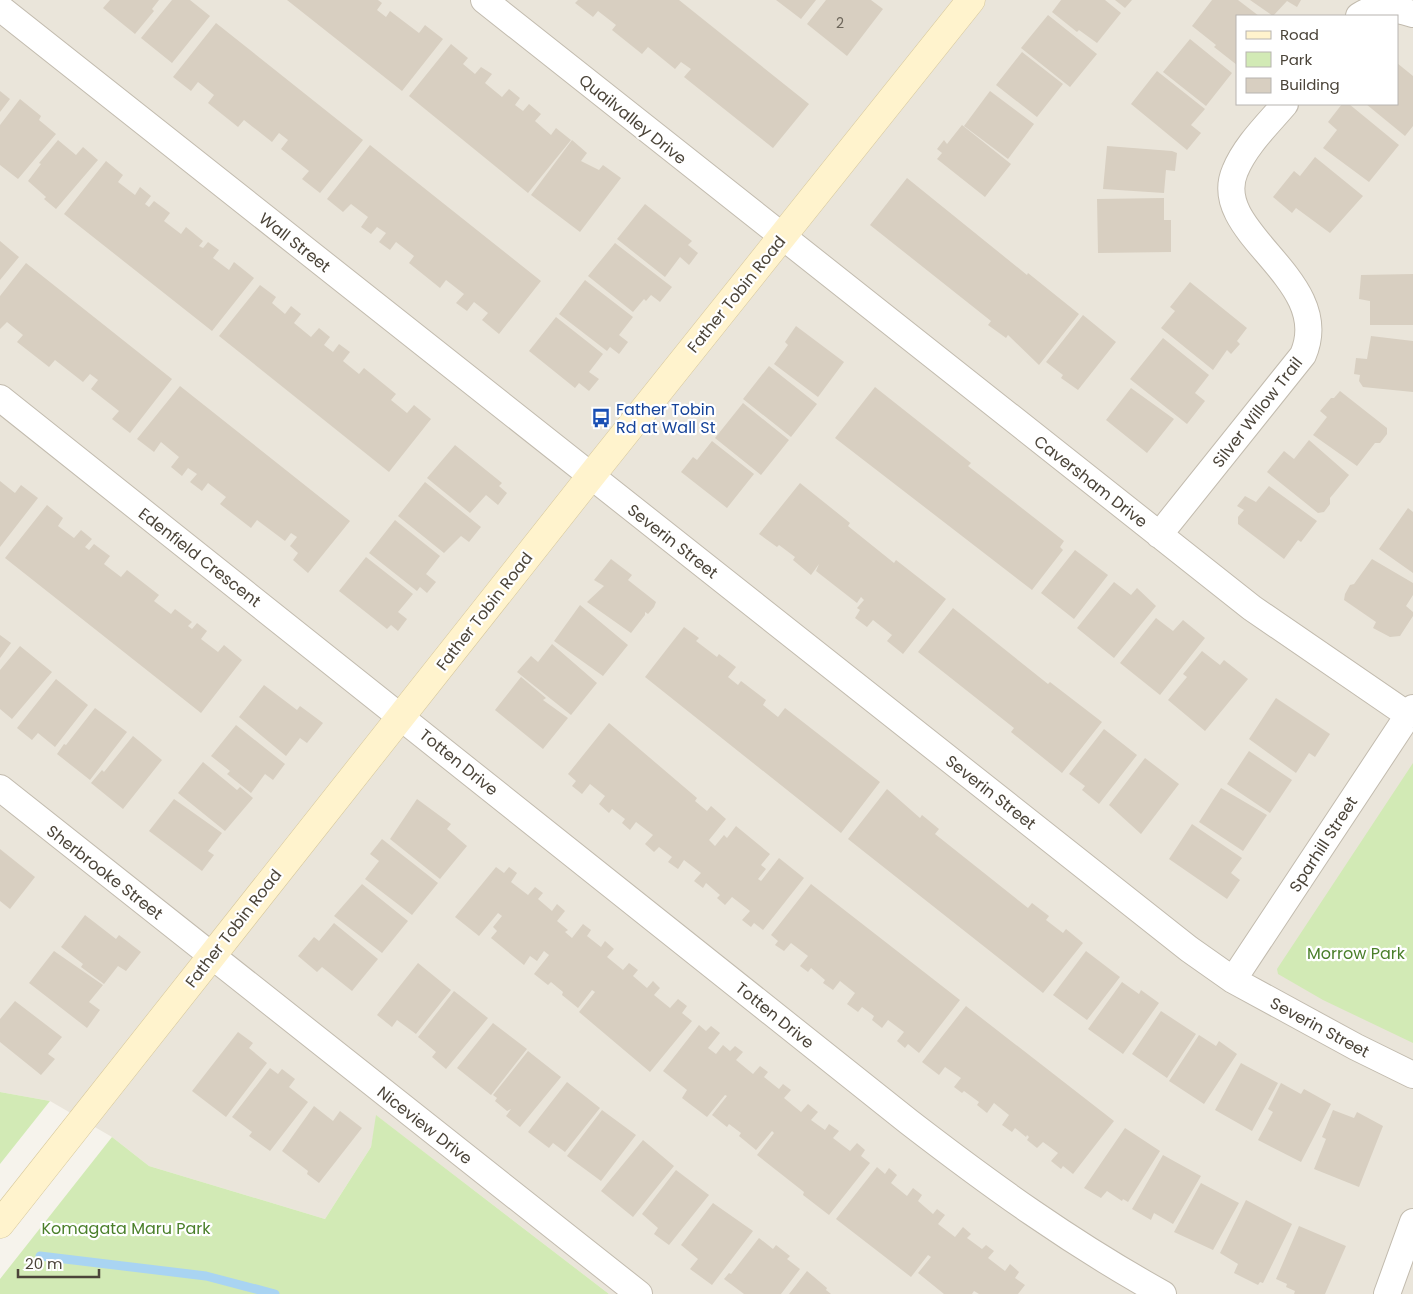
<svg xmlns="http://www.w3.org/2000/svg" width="1413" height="1294" viewBox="0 0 1413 1294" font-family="Poppins,sans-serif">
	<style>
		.residential { fill: #eae5da; fill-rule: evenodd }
		.green { fill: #d2eab5 }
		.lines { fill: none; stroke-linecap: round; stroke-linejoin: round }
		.stream { stroke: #a9d4f2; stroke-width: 9 }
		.building { fill: #d8cfc1 }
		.street-casing { stroke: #c2bbae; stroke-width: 28 }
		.secondary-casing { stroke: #d6c79b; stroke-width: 29 }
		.street { stroke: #fff; stroke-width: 26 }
		.secondary { stroke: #fff3cd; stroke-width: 28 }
		.labels { text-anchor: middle; stroke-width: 4.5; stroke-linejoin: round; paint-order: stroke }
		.number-label { font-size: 14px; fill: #6e675b }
		.street-label { font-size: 16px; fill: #4b4439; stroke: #fff }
		.transit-label { font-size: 16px; fill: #164399; stroke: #fff; text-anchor: start }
		.park-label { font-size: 16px; fill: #4a7f2a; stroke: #fff }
	</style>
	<rect width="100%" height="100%" fill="#f6f3ec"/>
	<path class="residential" d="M0,0h1413v1294h-804l-232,-178 -6,31 -46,72 -176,-53 -37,-29 -62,-36 -50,-9zM1237,16h160v88h-160z"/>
	<path class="green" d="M1413,763v280l-90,-43 -45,-26 -1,-5z
		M0,1092l50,9 -50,63z
		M376,1115l233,179h-609v-15l112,-142 37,29 176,53 46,-72z"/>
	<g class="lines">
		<path class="stream" d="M40,1256l166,20 69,18"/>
	</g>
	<path class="building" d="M110,0h49l-7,9 2,2 -19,23 -32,-26z
		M172,0h18l20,16 -38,47 -31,-25z
		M287,0h91l4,3 -5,7 9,7 4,-6 29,22 6,-8 18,14 -41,52z
		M578,0h101l130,104 -36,44 -89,-71 7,-8 -10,-7 -6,7 -27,-22 -6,7 -30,-24 4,-5 -18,-14 -5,6 -18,-14z
		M776,0h40l-15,19z
		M826,0h45l12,9 -36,47 -40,-32z
		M1061,0h44l16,13 -24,30 -18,-13 -2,2 -25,-20z
		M1115,0h17l-7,8z
		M1212,0h26l21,16h-22v49l-23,-18 2,-2 -24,-19z
		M1250,0h51l-4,7 -10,-6 -14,15z
		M1048,15l49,39 -27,33 -49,-39z
		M216,23l147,117 -43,53 -18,-14 7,-8 -28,-22 7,-9 -9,-7 -7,9 -28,-22 -6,7 -30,-24 6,-8 -16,-13 -7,9 -18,-14z
		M1190,39l42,34 -26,33 -43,-34z
		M451,44l17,14 -5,6 12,10 6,-7 11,7 -7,9 17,14 7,-8 11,9 -5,7 8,6 6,-7 12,10 -6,7 16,14 5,-7 15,12 -43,53 -119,-97z
		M1022,52l41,32 -26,33 -41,-32z
		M1397,63l16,13v50l-8,10 -39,-32h31z
		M1157,71l48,38 -14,16 10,8 -14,17 -56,-46z
		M0,91l10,8 -10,13z
		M990,91l44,33 -26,35 -44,-33z
		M20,99l21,17 -2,4 17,14 -38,45 -18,-14v-40z
		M1342,104h7l50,41 -30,37 -46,-34 14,-18 -9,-8z
		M962,125l49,39 -26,33 -48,-38 5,-6 -5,-4 7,-9 3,4z
		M58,140l18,15 7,-8 15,13 -42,49 -12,-10 2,-2 -18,-16 13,-17 -2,-1z
		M572,140l15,13 -6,8 18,9 4,-5 18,13 -41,54 -49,-37z
		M370,145l171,136 -42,53 -17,-14 6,-7 -14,-11 -7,9 -11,-8 8,-9 -18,-14 -6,8 -31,-25 5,-7 -18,-14 -6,8 -11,-8 7,-9 -9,-6 -6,7 -10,-7 7,-10 -17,-13 -8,8 -16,-13z
		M1107,146l65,5 5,2 -2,18 -9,-1 -2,23 -61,-4z
		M1315,157l48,39 -33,37 -34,-25 -4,5 -19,-16 21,-26 6,5z
		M106,161l17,14 -5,7 17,13 5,-8 11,9 -6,8 4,3 5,-6 16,12 -6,8 17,13 5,-7 17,14 -4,5 4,2 5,-6 11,8 -6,8 16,12 5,-8 20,16 -42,53 -148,-117z
		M907,178l120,97 1,-2 51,41 -40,51 -31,-30 -2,3 -18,-13 3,-4 -121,-96z
		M1164,198v22h7v32l-73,1 -1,-54z
		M645,204l47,37 -4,4 10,8 -9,12 -9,-8 -15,20 -48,-38z
		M0,241l19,16 -19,23z
		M615,243l57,44 -12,15 -9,-7 -5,6 -2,-2 -11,13 -45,-36z
		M26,263l146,116 -42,54 -18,-14 7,-8 -28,-22 7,-9 -8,-6 -7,8 -28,-22 -6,7 -32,-25 6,-7 -16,-13 -7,7v-33z
		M1413,274v51h-43v-24l-11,-2 2,-24z
		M585,280l48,37 -14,18 9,7 -9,12 -9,-7 -3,4 -48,-37z
		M1190,282l57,46 -10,13 3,3 -9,10 -4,-4 -14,20 -52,-42 14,-17 -5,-4z
		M260,285l16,12 -4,6 13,11 6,-8 10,8 -7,9 17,14 8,-9 11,9 -6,8 9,7 6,-8 11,8 -7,9 16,13 5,-6 32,26 -5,6 16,13 7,-8 17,14 -42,53 -170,-136z
		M1083,315l33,27 -38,48 -17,-12 2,-3 -17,-13z
		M556,317l47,37 -14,18 10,7 -10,12 -10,-8 -4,5 -46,-37z
		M796,326l48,36 -26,35 -44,-33 14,-19 -3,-3z
		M1371,336l42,5v51l-50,-5 -4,-6 1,-6 -6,-1 2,-16 11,1z
		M1163,338l46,37 -14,18 10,8 -18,23 -57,-45z
		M769,366l48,38 -26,33 -48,-38z
		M180,386l170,135 -42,52 -15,-13 5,-7 -8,-7 7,-9 -6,-4 -6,8 -28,-21 -6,8 -31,-24 6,-7 -18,-14 -6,8 -12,-9 7,-8 -9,-6 -6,8 -11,-9 8,-10 -18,-15 -7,10 -17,-13z
		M875,387l96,76 -3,3 96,75 -4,6 3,3 -31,40 -197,-152z
		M1131,388l43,31 -27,34 -41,-33z
		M1340,391l47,37v6l-7,9h-5l-18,23 -44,-31 14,-18 -7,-6 11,-13h3z
		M743,403l46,37 -28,35 -46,-37z
		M1309,440l40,35 -19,23v6l-6,8 -6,1 -51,-41 17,-21 10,8z
		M712,441l42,33 -27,34 -46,-36 12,-15 4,3z
		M455,445l47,38 -3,3 8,7 -9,12 -12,-10 -16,18 -43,-35z
		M0,481l15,12 6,-8 17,13 -38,49z
		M425,482l56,45 -12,15 -8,-6 -17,17 -46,-37z
		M800,483l50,40 -2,3 46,37 2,-3 50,39 -43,55 -16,-13 5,-6 -19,-15 -6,7 -12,-9 5,-8 -3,-2 7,-8 -3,-3 -4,6 -41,-32 3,-7 -8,11 -18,-15 2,-3 -16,-12 -2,2 -18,-13z
		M1269,486l48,35 -16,21 -3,-2 -14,19 -46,-35v-7l6,-7 -7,-4 8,-10 11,6z
		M47,505l16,13 -5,8 16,12 7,-8 11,9 -7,8 4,3 5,-6 16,12 -6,8 17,13 6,-7 32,25 -5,6 17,13 4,-5 17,13 -4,4 4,3 5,-6 10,8 -6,8 17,13 6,-7 18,15 -41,53 -196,-155z
		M1408,508l5,4v61l-34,-24z
		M395,520l45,36 -14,18 10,8 -9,11 -7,-6 -3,4 -48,-38z
		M1075,550l33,25 -34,44 -33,-26z
		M366,557l47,37 -15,18 9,7 -9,12 -7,-6 -4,4 -48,-38z
		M611,559l21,16 -4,5 28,22 -2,5 -6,7 -3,-2v3l-14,18 -44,-31 17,-16 -10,-6z
		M1372,559l41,24v12l-7,11 7,6v4l-13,20 -10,1 -17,-9 3,-6 -32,-22 1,-6 5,-9 4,-1z
		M1114,582l17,13 6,-7 19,18 -42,52 -37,-30z
		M580,605l48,40 -25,31 -49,-35z
		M953,608l95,76 2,-2 52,40 -40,51 -51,-41 3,-4 -96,-76z
		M1156,618l17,13 10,-11 22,18 -45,57 -40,-32z
		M684,627l15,11 -3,3 21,16 2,-3 17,13 -8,10 10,8 3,-4 25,19 -3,5 15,12 7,-9 95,74 -39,51 -196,-156z
		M0,635l11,8 -11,15z
		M552,644l45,39 -26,32 -54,-43 14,-16 7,6z
		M20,646l32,26 -40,47 -12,-10v-39z
		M1202,651l18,14 4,-5 24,19 -43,52 -37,-31 19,-23 -4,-3z
		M521,677l25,21 -3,2 25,18 -25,31 -48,-39z
		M56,679l32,26 -33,42 -17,-14 -6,7 -15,-12z
		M264,685l33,25 3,-4 23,17 -16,20 -7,-5 -14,18 -47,-39z
		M1276,698l54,36 -15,23 -6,-4 -13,20 -47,-34z
		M95,708l32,24 -37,48 -33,-26 7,-10 2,1z
		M609,723l88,75 -2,3 12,10 4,-5 15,13 -17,21 6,6 9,-11 3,3 9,-12 34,28 -9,11 5,4 -8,10 3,2 18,-23 25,20 -41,52 -9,-7 -3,4 -9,-7 8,-9 -18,-14 -7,8 -8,-7 3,-3 -14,-12 -3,5 -9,-7 7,-8 -17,-13 -6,9 -10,-7 4,-5 -13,-10 -5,5 -9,-8 8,-9 -17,-13 -6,8 -8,-7 3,-4 -13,-10 -3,4 -10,-9 6,-8 -15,-12 -8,10 -10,-8 4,-5 -8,-7z
		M236,725l49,39 -12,16 -8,-6 -14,19 -24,-19 3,-3 -19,-15z
		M1104,729l33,26 -38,49 -17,-14 3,-4 -16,-12z
		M133,736l29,24 -39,49 -32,-26 11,-13 2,2z
		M1249,751l43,29 -22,33 -43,-29z
		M1145,758l34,26 -38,50 -32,-29z
		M203,762l34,28 3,-3 13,11 -28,33 -47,-38z
		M1221,788l46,27 -24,36 -44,-29z
		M887,789l33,29 2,-3 17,14 -4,5 93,74 4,-5 17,13 -3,4 17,13 3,-4 17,14 -40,50 -195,-154z
		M174,799l48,34 -14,18 6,4 -12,16 -53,-40z
		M417,799l34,25 -4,5 20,17 -27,33 -50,-40z
		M1192,824l50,34 -11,15 9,7 -13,19 -58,-40z
		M382,839l56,44 -26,32 -47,-36 14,-18 -9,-7z
		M0,849l35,28 -25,32 -10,-8z
		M496,867l8,6 5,-6 8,6 -6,9 17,13 7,-8 8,6 -5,6 14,12 5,-7 8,7 -8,10 11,9 -3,2 7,6 11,-14 8,6 -4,6 14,11 4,-6 9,8 -7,8 16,13 6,-7 9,7 -5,6 14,12 6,-7 7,7 -6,7 16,13 8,-9 9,7 -5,7 10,8 -42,51 -71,-60 16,-20 -3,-2 -14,18 -16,-13 1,-3 -12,-10 -3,3 -14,-11 15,-19 -5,-4 -7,10 -7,-5 -6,9 -33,-27 6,-7 -4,-4 9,-11 -4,-3 -19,23 -24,-19z
		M362,884l46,37 -26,32 -48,-37z
		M811,884l149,116 -41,53 -11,-9 -3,4 -8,-7 7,-9 -16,-12 -6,8 -10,-8 2,-4 -12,-9 -4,5 -11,-8 8,-11 -15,-12 -7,9 -10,-7 2,-3 -14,-12 -3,4 -8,-6 8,-10 -17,-13 -7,8 -9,-6 3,-4 -7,-6z
		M85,915l31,24 3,-4 22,17 -15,19 -8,-5 -14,18 -23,-17 2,-3 -22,-17z
		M334,923l44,36 -26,32 -30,-24 -5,5 -19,-16 16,-19 5,4z
		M54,951l49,34 -14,17 11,8 -13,18 -58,-45z
		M1086,951l34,26 -33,43 -34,-25z
		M418,963l33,27 -35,44 -19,-14 -5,7 -15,-12z
		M1122,982l17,12 2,-4 18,13 -36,51 -35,-25z
		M454,991l34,27 -42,51 -14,-12 4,-5 -18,-15z
		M15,1001l47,36 -14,17 7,5 -14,16 -41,-33v-23z
		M966,1006l148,115 -41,53 -10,-8 -2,3 -10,-8 7,-8 -15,-11 -6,6 -10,-8 2,-3 -2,-2 -1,2 -11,-9 -3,4 -10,-7 7,-10 -15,-12 -7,10 -10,-8 2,-3 -15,-11 -2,2 -8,-6 7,-9 -16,-11 -6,8 -17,-13z
		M1161,1011l35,23 -29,44 -35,-24z
		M493,1023l34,26 -36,46 -34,-27z
		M699,1025l7,6 5,-5 9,7 -12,15 8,6 7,-9 7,6 5,-5 8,6 -7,8 17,14 7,-8 8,6 -4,5 15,12 4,-5 8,6 -7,8 17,14 7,-8 10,8 -7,8 14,10 4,-6 10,7 -6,7 17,13 7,-8 8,7 -4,6 9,7 -41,52 -26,-20 1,-3 -47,-37 17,-22 -2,-2 -16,19 -17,-14 2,-3 -12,-9 -2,3 -15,-12 15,-19 -2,-1 -18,22 -25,-19 5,-8 -24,-19z
		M238,1032l15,11 -4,5 18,15 -41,54 -34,-26z
		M1199,1035l17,11 3,-5 18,13 -33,50 -35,-23z
		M528,1051l33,26 -41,50 -14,-11 5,-7 -4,2 -12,-10 2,-3 -4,-3z
		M1241,1063l37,20 -26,48 -37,-21z
		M270,1068l8,6 4,-5 13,10 -6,8 19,15 -38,49 -21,-15 3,-4 -20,-15z
		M567,1082l33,26 -35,44 -12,-9 -4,5 -21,-16z
		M1281,1083l20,11 3,-5 27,15 -30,58 -43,-22 15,-28 -5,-3z
		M314,1106l19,15 7,-10 22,17 -43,55 -12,-9 1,-3 -26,-20z
		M602,1110l34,25 -35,46 -34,-25z
		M1333,1110l21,8 3,-6 26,14 -24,61 -45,-18 12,-30 -4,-2z
		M1125,1128l35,23 -32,51 -5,-3 -1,2 -15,-10 -6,7 -17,-10z
		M643,1140l31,26 -41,51 -32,-26z
		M1163,1155l38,21 -28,48 -19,-11 -3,7 -19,-11z
		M877,1167l8,7 4,-6 8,7 -6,8 16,13 6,-8 9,7 -4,6 15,13 4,-5 8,6 -7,9 17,13 8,-10 8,7 -4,4 15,11 4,-4 8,6 -6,7 17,13 5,-7 9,8 -4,6 10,7 -7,9h-39l-5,-3 -2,3h-28l-26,-21 13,-16 -3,-2 -17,22 -75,-58z
		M676,1170l33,25 -40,50 -15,-11 4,-6 -16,-14z
		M1201,1183l38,20 -26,47 -39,-18z
		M1246,1200l46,24 -29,59 -3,-1 -2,3 -24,-12 4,-9 -18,-11z
		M713,1203l40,28 -41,54 -22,-16 8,-10 -17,-14z
		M1299,1226l47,20 -21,48h-31l1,-3 -9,-4 1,-3 -11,-5z
		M759,1238l14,11 3,-4 14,11 -3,3 13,10 -19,25h-37l-20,-15 5,-6 2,1z
		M807,1271l20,17 -1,2 5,4h-42z"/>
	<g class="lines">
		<defs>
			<path id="street" d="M484,0l768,608 156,107
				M0,8l1189,941 44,31 123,67 57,28
				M1359,16c18,-12 34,-8 54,-2
				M0,398l909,724c83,64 162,121 254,172
				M1159,535l144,-180c33,-76 -95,-122 -68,-184 10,-25 33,-47 50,-67
				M0,788l639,506
				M1233,980l180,-272
				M1387,1294l26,-72"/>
			<path id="secondary" d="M0,1224l591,-748 380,-476"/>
		</defs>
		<use href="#street" class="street-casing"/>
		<use href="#secondary" class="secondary-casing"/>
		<use href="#street" class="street"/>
		<use href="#secondary" class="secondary"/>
	</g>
	<defs>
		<symbol id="bus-bare" viewBox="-9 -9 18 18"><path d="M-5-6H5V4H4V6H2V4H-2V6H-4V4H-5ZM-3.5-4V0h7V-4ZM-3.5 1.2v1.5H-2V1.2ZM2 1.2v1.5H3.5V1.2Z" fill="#1a4fb4" stroke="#fff" stroke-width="2.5" paint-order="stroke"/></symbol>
	</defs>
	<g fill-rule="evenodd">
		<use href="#bus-bare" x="587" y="404" width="28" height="28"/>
	</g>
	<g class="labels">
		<g class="number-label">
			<text x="840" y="28">2</text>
		</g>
		<g class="street-label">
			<text transform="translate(633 119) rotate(39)" y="6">Quailvalley Drive</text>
			<text transform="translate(295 242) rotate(38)" y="6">Wall Street</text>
			<text transform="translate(736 294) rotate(-51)" y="6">Father Tobin Road</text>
			<text transform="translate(1257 412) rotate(-52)" y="6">Silver Willow Trail</text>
			<text transform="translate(1091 481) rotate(38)" y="6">Caversham Drive</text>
			<text transform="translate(673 541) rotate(38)" y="6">Severin Street</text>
			<text transform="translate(200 557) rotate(38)" y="6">Edenfield Crescent</text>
			<text transform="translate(484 611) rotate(-52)" y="6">Father Tobin Road</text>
			<text transform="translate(459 762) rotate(39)" y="6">Totten Drive</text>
			<text transform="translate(991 792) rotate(38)" y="6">Severin Street</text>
			<text transform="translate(1323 844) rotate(-57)" y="6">Sparhill Street</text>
			<text transform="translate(105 872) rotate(38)" y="6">Sherbrooke Street</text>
			<text transform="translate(233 928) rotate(-52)" y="6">Father Tobin Road</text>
			<text transform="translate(775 1015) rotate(39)" y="6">Totten Drive</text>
			<text transform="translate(1320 1027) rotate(28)" y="6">Severin Street</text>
			<text transform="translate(425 1125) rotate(38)" y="6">Niceview Drive</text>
		</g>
		<g class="transit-label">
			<text x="616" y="415">Father Tobin<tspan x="616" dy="18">Rd at Wall St</tspan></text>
		</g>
		<g class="park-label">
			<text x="1356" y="959">Morrow Park</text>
			<text x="126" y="1234">Komagata Maru Park</text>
		</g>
	</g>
	<rect x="1236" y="15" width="162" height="90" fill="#ffffff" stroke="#b7b4b0"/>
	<rect x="1246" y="31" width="25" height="8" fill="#fff3cd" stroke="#b7b4b0"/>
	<text x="1280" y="40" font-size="15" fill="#4b4439">Road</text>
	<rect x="1246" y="52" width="25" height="15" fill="#d2eab5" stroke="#b7b4b0"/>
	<text x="1280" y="65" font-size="15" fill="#4b4439">Park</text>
	<rect x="1246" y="78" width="25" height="15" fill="#d8cfc1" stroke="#b7b4b0"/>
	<text x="1280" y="90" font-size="15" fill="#4b4439">Building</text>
	<path d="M18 1269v8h81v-8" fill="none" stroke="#4b4439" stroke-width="2.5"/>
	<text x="25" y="1269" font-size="15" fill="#4b4439" stroke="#ffffff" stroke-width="4" paint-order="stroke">20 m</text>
</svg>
